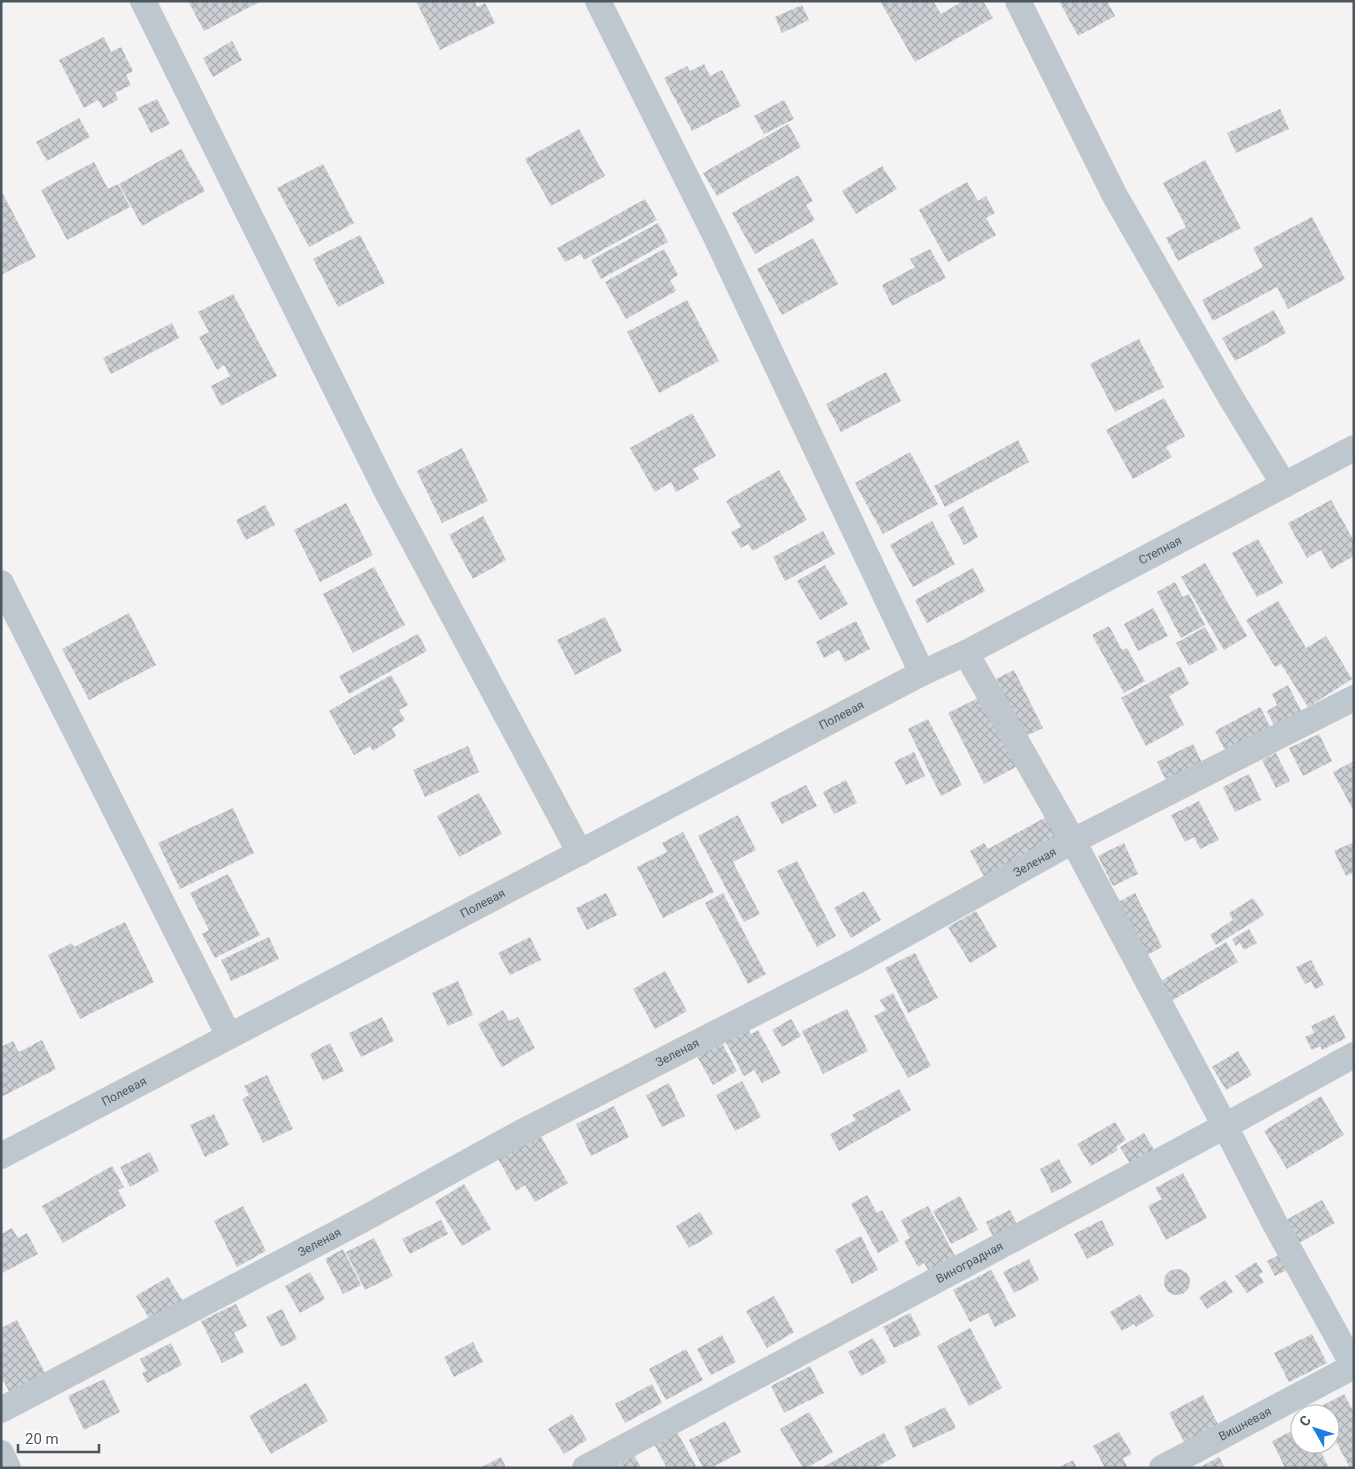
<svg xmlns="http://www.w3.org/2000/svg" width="1355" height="1469" viewBox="0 0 1355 1469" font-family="Roboto,sans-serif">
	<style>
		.building { fill: url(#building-cross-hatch) }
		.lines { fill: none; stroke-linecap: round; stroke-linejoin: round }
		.street { stroke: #bec7ce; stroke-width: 26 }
		.labels { text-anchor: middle; stroke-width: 5; stroke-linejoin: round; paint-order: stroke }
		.street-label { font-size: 12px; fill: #4a565f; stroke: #fff }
	</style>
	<defs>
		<pattern id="building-cross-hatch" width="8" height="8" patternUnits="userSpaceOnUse" patternTransform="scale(1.25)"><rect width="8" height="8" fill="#cccfd4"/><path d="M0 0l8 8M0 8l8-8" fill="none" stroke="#a8abaf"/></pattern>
	</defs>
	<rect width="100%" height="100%" fill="#f4f2f2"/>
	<path class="building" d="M188,1h73l-57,30z
		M416,1h59l2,6 8,-4 10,20 -55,27z
		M880,1h53l8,13 22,-13h20l10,17 -78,44z
		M1059,1h48l8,15 -37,20z
		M802,5l7,15 -27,13 -7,-16z
		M104,37l7,15 10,-5 12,24 -7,4 5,10 -16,8 3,7 -15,8 -5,-8 -14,8 -25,-48z
		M232,41l10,19 -29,17 -10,-19z
		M704,64l6,12 12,-6 19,36 -49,25 -28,-53 23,-12 3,5z
		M157,99l13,25 -19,9 -13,-25z
		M784,100l10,19 -30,15 -10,-18z
		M1280,109l9,20 -53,24 -9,-20z
		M79,118l11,19 -43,24 -11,-19z
		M788,124l13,23 -84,49 -14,-23z
		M579,129l26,47 -54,30 -26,-47z
		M181,149l24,42 -63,35 -23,-42z
		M1205,160l36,68 -63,33 -12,-23 20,-11 -23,-44z
		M94,162l14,27 10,-5 12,23 -63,33 -26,-50z
		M323,164l31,59 -45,24 -32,-59z
		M882,166l15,23 -41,25 -14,-23z
		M798,175l15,26 -7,4 9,15 -60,34 -23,-41z
		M967,182l11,19 8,-5 9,17 -9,5 10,17 -48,27 -29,-52z
		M1,194h2l33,63 -35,18z
		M645,199l12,21 -73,40 -3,-6 -16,8 -8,-14z
		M1312,217l33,62 -57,30 -11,-22 -64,34 -11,-21 61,-33 -10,-19z
		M658,223l10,19 -67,37 -10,-19z
		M360,235l25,48 -47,24 -25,-48z
		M813,238l25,46 -56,31 -25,-46z
		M664,249l14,26 -8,5 6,11 -50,28 -21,-37z
		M930,249l16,29 -54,28 -10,-21 33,-18 -5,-8z
		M233,294l44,82 -56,30 -10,-20 19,-10 -6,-11 -7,5 -18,-33 10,-5 -11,-20z
		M687,300l32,61 -60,32 -32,-61z
		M1274,310l12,23 -51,28 -13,-23z
		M172,323l7,15 -68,36 -8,-16z
		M1139,339l25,48 -49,25 -25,-48z
		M886,372l15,29 -60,31 -15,-28z
		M1164,398l21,38 -19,11 6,10 -39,22 -27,-49z
		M692,413l24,43 -23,13 6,10 -23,13 -5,-10 -16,10 -25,-44z
		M1018,440l11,22 -84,45 -11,-21z
		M462,448l26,53 -46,22 -25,-52z
		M910,452l28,52 -55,30 -28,-51z
		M779,470l28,50 -54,31 -5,-7 -7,4 -10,-16 10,-5 -15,-26z
		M1331,500l23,41v15l-23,13 -10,-19 -14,8 -19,-35z
		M346,503l27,52 -53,27 -26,-52z
		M265,505l10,20 -29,15 -10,-20z
		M963,506l15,31 -14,8 -16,-30z
		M483,516l23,44 -33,19 -24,-44z
		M932,521l23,43 -42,23 -23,-42z
		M823,531l12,23 -50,27 -12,-24z
		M1258,539l25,44 -26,14 -25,-44z
		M1205,563l42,73 -23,14 -43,-73z
		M825,565l23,39 -28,16 -23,-39z
		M374,567l31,58 -52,28 -30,-59z
		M973,568l12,23 -58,32 -12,-23z
		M1175,582l8,15 6,-3 16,31 -24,13 -24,-46z
		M1278,601l28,47 20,-12 26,43 -44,28 -27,-43 -6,3 -29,-47z
		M1153,608l15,28 -30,15 -14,-27z
		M129,613l27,52 -67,35 -27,-51z
		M605,617l17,34 -47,24 -18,-35z
		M856,621l14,28 -25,13 -6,-12 -15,8 -8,-16z
		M1109,626l13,24 5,-2 18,33 -21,12 -32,-58z
		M1205,627l13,23 -29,16 -13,-23z
		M418,634l9,17 -78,43 -10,-18z
		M1180,666l9,18 -20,12 15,29 -38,21 -25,-48z
		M1014,670l29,58 -17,8 -30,-57z
		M391,675l17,30 -9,5 6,10 -13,8 4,8 -23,15 -3,-5 -16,9 -25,-44z
		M1288,685l16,32 -27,14 -10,-20 10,-6 -5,-11z
		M980,697l36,70 -32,17 -36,-71z
		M1260,707l14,27 -45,24 -14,-27z
		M928,719l34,66 -21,11 -33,-67z
		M1319,734l13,27 -29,15 -14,-28z
		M1193,744l11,23 -36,18 -11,-23z
		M468,746l11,26 -54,25 -12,-27z
		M914,752l11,24 -19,9 -12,-23z
		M1276,753l14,28 -14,7 -14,-28z
		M1354,761v51l-21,-40z
		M1249,774l12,26 -26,12 -12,-25z
		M846,780l11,23 -23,11 -11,-22z
		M806,785l11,21 -35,18 -12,-21z
		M479,793l23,41 -43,23 -22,-41z
		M1199,801l20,39 -19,9 -6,-12 -9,5 -14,-27z
		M233,808l21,45 -74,36 -22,-46z
		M738,815l18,35 -23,12 27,52 -16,8 -46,-86z
		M1046,817l13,25 -72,40 -17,-31 14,-8 4,6z
		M683,832l31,60 -51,26 -26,-51 30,-15 -5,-9z
		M1354,842v30l-8,4 -12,-25z
		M1124,843l14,31 -25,12 -15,-30z
		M797,861l39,75 -19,11 -40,-76z
		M228,874l32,61 -45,23 -13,-24 7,-4 -19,-37z
		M864,891l17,29 -30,18 -17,-30z
		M606,893l11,22 -30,15 -11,-22z
		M723,893l43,81 -18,10 -43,-81z
		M1135,893l27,54 -18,10 -28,-54z
		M1253,898l11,17 -48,30 -6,-10 23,-15 -4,-7z
		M976,911l21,36 -27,16 -22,-36z
		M125,922l29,60 -74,37 -32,-64 24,-12 2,4z
		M1249,929l8,14 -13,7 -4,-7 -4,3 -4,-7z
		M269,937l10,22 -48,22 -10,-21z
		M530,937l11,23 -31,15 -12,-22z
		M1226,942l12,20 -70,41 -12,-19z
		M915,953l23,45 -30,15 -23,-45z
		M1311,960l13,25 -9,4 -4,-8 -6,3 -9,-17z
		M665,971l22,40 -32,18 -22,-40z
		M458,981l15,34 -25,11 -16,-33z
		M893,993l38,73 -23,12 -34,-62 12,-6 -6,-10z
		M847,1009l21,42 -45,23 -21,-43z
		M503,1010l6,11 9,-4 17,31 -33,19 -24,-43z
		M1334,1015l12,23 -24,12 -2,-4 -8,4 -7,-13 9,-4 -3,-7z
		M382,1017l12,24 -33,16 -12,-24z
		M791,1019l10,17 -19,11 -10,-17z
		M747,1027l4,7 7,-4 23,43 -19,10 -8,-13 -10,6 -20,-37z
		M42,1040l14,29 -55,28v-26h2l-2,-4v-20l12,-6 6,11z
		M330,1043l14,28 -21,10 -13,-27z
		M722,1043l15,28 -24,14 -16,-29z
		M1238,1051l14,24 -26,15 -14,-23z
		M267,1075l26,54 -30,14 -21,-44 7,-4 -5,-9z
		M742,1081l19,36 -26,14 -19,-36z
		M669,1083l16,33 -23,11 -16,-32z
		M899,1089l12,21 -72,41 -9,-17 26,-14 -4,-5z
		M1321,1096l23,39 -57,34 -23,-38z
		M614,1106l15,31 -38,19 -15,-32z
		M214,1114l15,31 -24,12 -15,-32z
		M1115,1122l11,18 -10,7 2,3 -27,16 -14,-22z
		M1144,1133l12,20 -24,14 -12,-20z
		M540,1135l28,48 -33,19 -10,-17 -9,6 -18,-32z
		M150,1152l9,19 -29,16 -10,-20z
		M1059,1159l13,24 -20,10 -12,-24z
		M112,1166l12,21 -6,3 8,16 -63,37 -21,-37z
		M1183,1173l24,45 -41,22 -18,-34 14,-7 -7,-11z
		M464,1184l27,45 -29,17 -27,-44z
		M867,1195l10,18 5,-3 17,31 -21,12 -27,-49z
		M960,1196l18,34 -27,14 -18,-33z
		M1322,1200l13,23 -36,20 -13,-23z
		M243,1206l23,45 -29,16 -23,-46z
		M928,1206l27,50 -27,14 -4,-7 -6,4 -14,-26 6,-3 -9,-18z
		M1010,1210l7,14 -24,13 -7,-15z
		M700,1212l13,22 -24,14 -13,-22z
		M441,1220l7,14 -38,20 -8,-15z
		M1102,1220l12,25 -27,14 -13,-25z
		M12,1228l6,10 9,-5 11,21 -36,19 -1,-39z
		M861,1236l17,34 -26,14 -17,-34z
		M374,1238l19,38 -28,14 -19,-38z
		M343,1249l18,36 -18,9 -18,-35z
		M1281,1254l8,15 -14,7 -8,-15z
		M1029,1259l10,21 -25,13 -11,-21z
		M1256,1262l7,10 -4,3 5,7 -17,11 -12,-17z
		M1164 1282a13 13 0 1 1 26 0a13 13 0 1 1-26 0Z
		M991,1270l25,46 -21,11 -7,-14 -18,9 -17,-32z
		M310,1272l15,27 -25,14 -15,-27z
		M168,1277l16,26 -33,19 -15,-26z
		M1225,1280l8,12 -26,17 -8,-12z
		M1140,1294l14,22 -18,11 -2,-3 -12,7 -12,-19z
		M774,1296l20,36 -27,16 -21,-37z
		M236,1304l11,22 -13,7 10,19 -22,11 -21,-42z
		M282,1309l15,30 -16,8 -15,-30z
		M910,1313l11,22 -27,13 -11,-21z
		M17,1320l32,60 -36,19 -9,-17 -3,1v-55z
		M970,1328l32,60 -33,18 -32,-60z
		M1312,1334l15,29 -38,19 -15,-29z
		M722,1335l14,27 -25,13 -14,-26z
		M873,1338l14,24 -26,14 -13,-24z
		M473,1342l10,20 -29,15 -10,-20z
		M171,1343l11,22 -35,18 -5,-10 4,-2 -6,-12z
		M686,1349l17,31 -37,20 -17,-31z
		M810,1366l14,27 -40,20 -13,-27z
		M104,1379l16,33 -36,18 -16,-34z
		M306,1383l22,38 -57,33 -22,-38z
		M652,1384l10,19 -37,20 -10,-19z
		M1344,1394l10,18v55l-2,1h-2l-20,-38v-16h-9l-3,-6z
		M1203,1395l16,31 -34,18 -16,-31z
		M945,1407l11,21 -43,20 -9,-21z
		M809,1412l24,40 -26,16h-4l-23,-39z
		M572,1414l15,26 -23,14 -16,-25z
		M725,1421l16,31 -30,16h-8l-14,-28z
		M1300,1427v17h17l12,24h-44l-13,-27z
		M677,1432l20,36h-30l-13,-24z
		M1119,1432l13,22 -9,4 5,10h-23l-12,-22z
		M884,1433l12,23 -21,12h-54z
		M635,1456l6,12h-28z
		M501,1457l5,11h-26z
		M1219,1457l6,11h-22l-1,-2z
		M1073,1460l4,8h-19z"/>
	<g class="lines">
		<g class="street">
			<path d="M143,1l242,487 195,365"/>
			<path d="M598,1l117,234 207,438"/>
			<path d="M1018,1l96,193 117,204 53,87"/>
			<path d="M1,583l228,453"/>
			<path d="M966,653l107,188 152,285 49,96 80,145"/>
			<path id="s1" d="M1,1156l921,-483 44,-20 388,-205"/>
			<path id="s2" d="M1,1410l359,-189 164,-90 335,-171 214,-119 281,-143"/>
			<path d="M1,1453l7,15"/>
			<path id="s3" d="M585,1468l640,-342 129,-71"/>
			<path id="s4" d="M1162,1468l192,-102"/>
		</g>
	</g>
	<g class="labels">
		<g class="street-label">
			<text dy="4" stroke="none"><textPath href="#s1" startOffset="1308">Степная</textPath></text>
			<text dy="4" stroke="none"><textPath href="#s1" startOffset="949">Полевая</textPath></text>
			<text dy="4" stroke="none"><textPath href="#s2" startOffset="1170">Зеленая</textPath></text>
			<text dy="4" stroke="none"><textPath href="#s1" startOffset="544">Полевая</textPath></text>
			<text dy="4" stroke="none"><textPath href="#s2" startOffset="765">Зеленая</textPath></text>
			<text dy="4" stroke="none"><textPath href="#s1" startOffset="139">Полевая</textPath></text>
			<text dy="4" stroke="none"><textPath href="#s2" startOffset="360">Зеленая</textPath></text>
			<text dy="4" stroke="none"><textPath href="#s3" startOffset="436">Виноградная</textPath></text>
			<text dy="4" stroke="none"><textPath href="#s4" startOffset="94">Вишневая</textPath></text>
		</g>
	</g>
	<rect width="1355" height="1469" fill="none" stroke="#4a565f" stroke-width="5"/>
	<g transform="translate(1315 1429) rotate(309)"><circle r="24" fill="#ffffff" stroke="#b7bbbf"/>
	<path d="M0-4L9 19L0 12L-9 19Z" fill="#207ce0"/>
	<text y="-8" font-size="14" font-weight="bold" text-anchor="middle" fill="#4a565f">С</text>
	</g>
	<path d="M18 1444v8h81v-8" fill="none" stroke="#4a565f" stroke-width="2.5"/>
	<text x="25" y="1444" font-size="15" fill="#4a565f" stroke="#ffffff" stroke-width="4" paint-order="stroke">20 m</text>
</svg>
